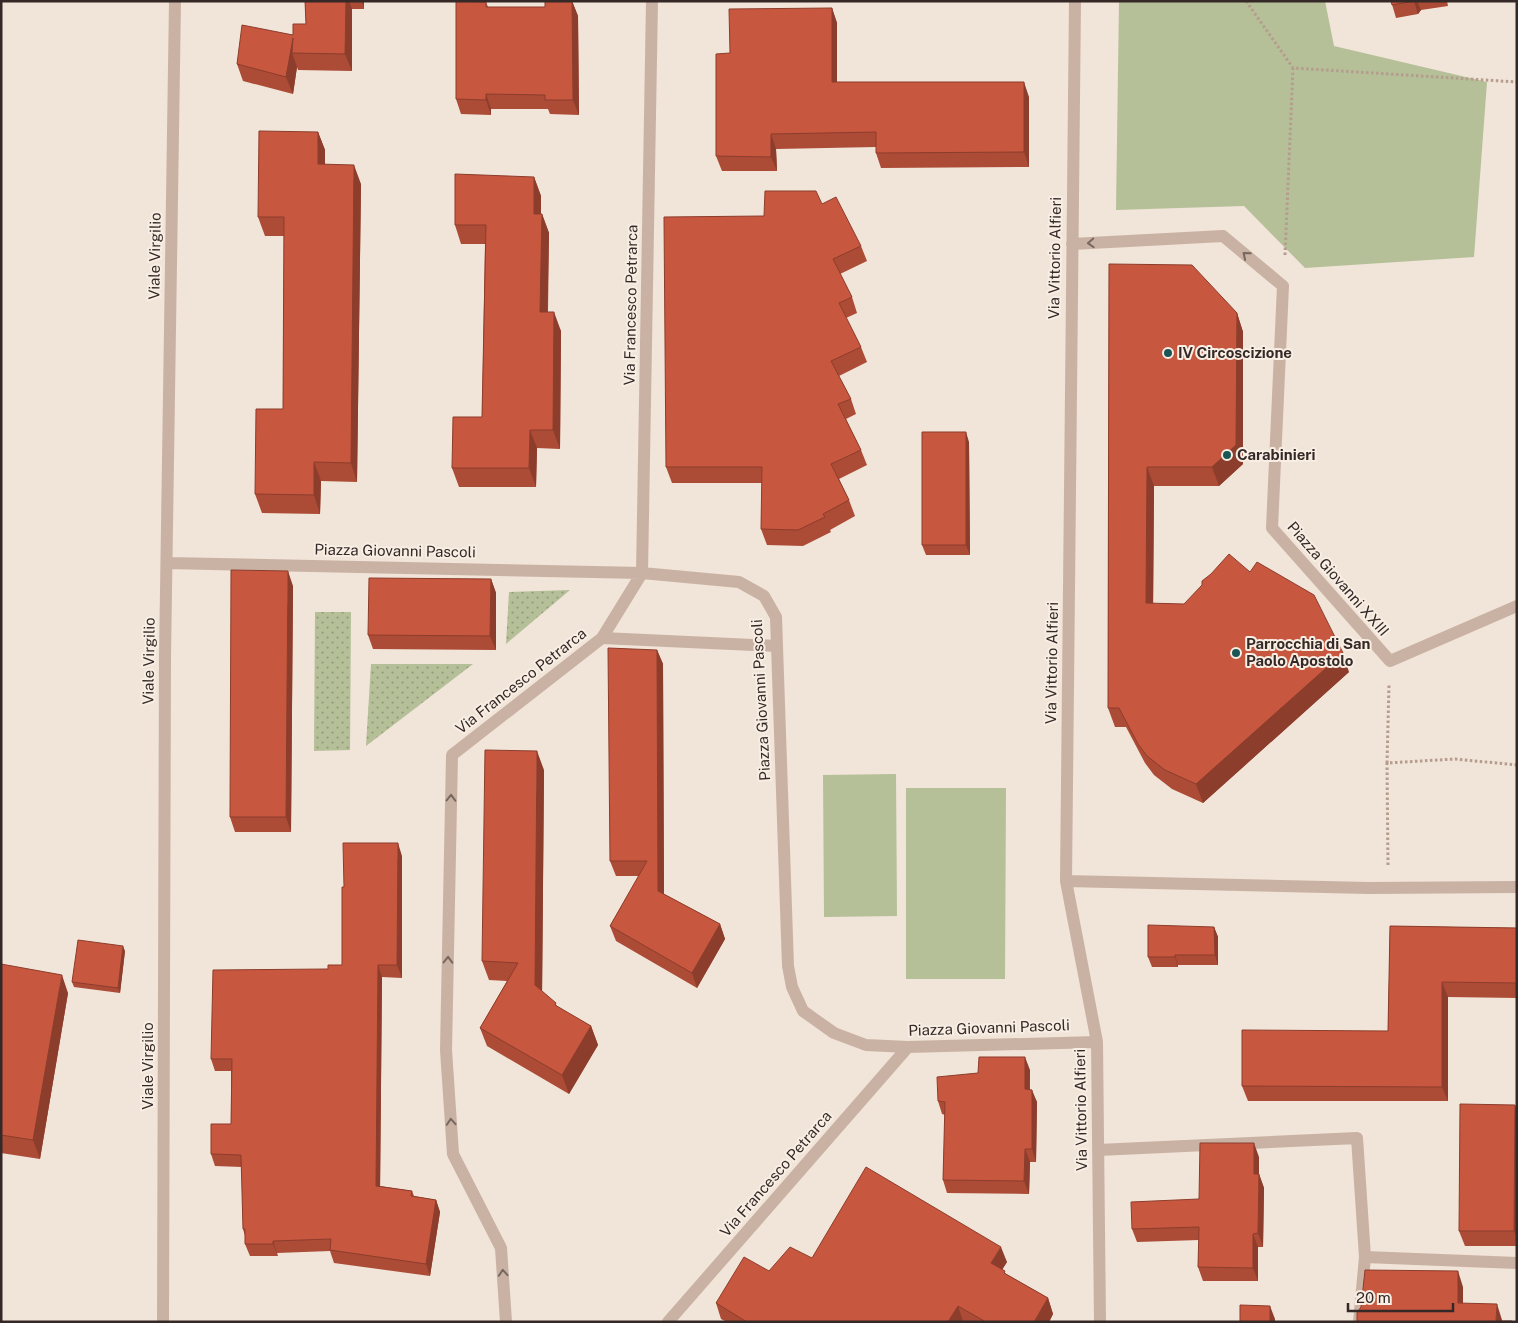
<svg xmlns="http://www.w3.org/2000/svg" width="1518" height="1323" viewBox="0 0 1518 1323" font-family="'Public Sans',sans-serif">
	<style>
		.grass { fill: url(#grass-dots) }
		.green { fill: #b5c098 }
		.lines { fill: none; stroke-linecap: round; stroke-linejoin: round }
		.path { stroke: #b59c8e; stroke-width: 3; stroke-dasharray: 2.5 2.5; stroke-linecap: butt }
		.minor { stroke: #c9b2a4; stroke-width: 12 }
		.wall { fill: #ac4b36 }
		.shaded-wall { fill: #8c3d2c }
		.building { fill: #c8573f; stroke: #8c3d2c }
		.oneway { stroke: #77675f }
		.poi-dot { fill: #1b5656; stroke: #f9eee4; stroke-width: 2 }
		.labels { text-anchor: middle; stroke-width: 4; stroke-linejoin: round; paint-order: stroke }
		.street-label { font-size: 15px; fill: #342926; stroke: #f9eee4 }
		.poi-label { font-size: 15px; font-weight: bold; fill: #342926; stroke: #f9eee4; text-anchor: start }
	</style>
	<defs>
		<pattern id="grass-dots" width="8" height="8" patternUnits="userSpaceOnUse" patternTransform="scale(1.25)"><rect width="8" height="8" fill="#b5c098"/><path d="M2 2h.1M6 6h.1" fill="none" stroke="#949c7c" stroke-width="1.8" stroke-linecap="round"/></pattern>
	</defs>
	<rect width="100%" height="100%" fill="#f1e4d8"/>
	<path class="grass" d="M570,590l-64,54 3,-52z
		M315,612h36l-1,138 -36,1z
		M371,664h102l-107,82z"/>
	<path class="green" d="M1119,1h206l9,45 153,36 -13,175 -169,11 -61,-62 -128,4z
		M896,774l1,142 -73,1 -1,-142z
		M906,788h100l-1,191h-99z"/>
	<g class="lines">
		<path class="path" d="M1246,1l47,67 224,14
			M1285,255l8,-187
			M1387,763l2,-79
			M1388,865l-1,-102 68,-4 62,6"/>
		<path class="minor" d="M1075,1l-9,880 31,161 3,280
			M1072,244l151,-8 60,50 -11,242 118,133 127,-55
			M167,563l475,10 97,9 25,14 12,21 12,349 4,21 11,24 31,22 32,12 42,2 189,-5
			M602,638l175,8
			M1066,881l302,7 149,-1
			M1098,1150l259,-12 8,119 152,6
			M163,1322l2,-665 10,-656
			M506,1322l-5,-74 -48,-94 -7,-104 6,-295 150,-117 40,-65 10,-572
			M668,1322l240,-275
			M1359,1322l6,-65"/>
	</g>
	<path class="wall" d="M305,1h59v8h-12v62l-54,-1 -1,-3 -4,27 -50,-13 -6,-17 56,-29 13,-11z
		M572,1l6,15 1,99 -29,-1 -2,-5h-57v6l-30,-1 -5,-15 30,-97 2,5h57z
		M1391,1h56l1,5 -27,4 -3,4 -22,4z
		M832,8l5,15v59l192,15v70l-148,1 -5,-15v-6l-100,2 1,22h-55l-6,-15 14,-103z
		M318,132l7,18v14l36,20 -4,298 -36,-1 -1,33 -58,-1 -7,-19 28,-85 1,-173h-19l-7,-19z
		M534,177l7,19v18h1l7,19 -1,79 13,19 -1,118 -23,-1 -1,39h-77l-7,-19 30,-51 3,-173h-24l-6,-19z
		M822,204l39,42 6,15 -27,13 12,23 5,16 -11,5 15,29 6,15 -28,14 12,23 5,15 -10,5 15,31 6,15 -28,14 10,21 6,16 -25,14 1,2 -28,14 -36,-1 -6,-16 1,-46h-90l-6,-16 98,-251z
		M1109,264l128,49 6,19v132l-24,22h-65l-1,117 196,69 -146,131 -31,-14 -18,-14 -9,-12 -19,-36h-11l-7,-19z
		M969,442l1,113h-44l-4,-10z
		M491,579l5,14v57l-123,-1 -5,-14z
		M293,586l-2,246h-56l-5,-15z
		M657,650l6,14 1,230 56,30 5,15 -28,49 -81,-47 -6,-15 29,-50h-23l-6,-15z
		M544,770l-2,221 16,16 33,19 7,19 -29,49 -82,-48 -7,-18 27,-47 -18,-1 -7,-19z
		M402,856v122l-20,-1 -2,209 32,5 2,5 22,4 4,12 -10,64 -96,-13 -4,-12 -53,2 1,3h-28l-5,-12v-8l-2,-7 -1,-62 -27,-1 -4,-12 20,-30v-53h-16l-4,-12 117,-90 14,-4 2,-78z
		M1390,926l127,2v70l-69,-1v104h-200l-6,-15 146,-55z
		M1214,927l4,10v28h-40v2h-26l-4,-10z
		M125,951l-5,42 -46,-6 -2,-5z
		M1,964l67,29 -28,166 -39,-6z
		M1030,1070v19l7,13 -1,60h-6l-1,32 -82,-1 -4,-13 2,-65 -3,-1 -4,-13z
		M1517,1109v137h-52l-6,-15z
		M1259,1157v17l5,14 -1,59h-5v34h-55l-5,-14 1,-27 -62,2 -5,-13 67,-30z
		M812,1258l195,4 -5,7 4,5 42,24 5,16 -4,8h-84l-2,-1v1h-236l-6,-3 -5,-16 53,-32z"/>
	<path class="shaded-wall" d="M346,1h3l3,8v62l-7,-17z
		M362,1h2v8z
		M572,1l6,15 1,99 -6,-15z
		M1414,1h3l4,9 -3,4z
		M832,8l5,15v74l-5,-15z
		M293,38l-1,15 5,14 -4,27 -7,-17z
		M1024,82l5,15v70l-5,-15z
		M486,94l5,15v6l-5,-15z
		M318,132l7,18v33l-7,-19z
		M771,134l5,15 1,22 -6,-14z
		M354,165l7,19 -4,298 -6,-19z
		M534,177l7,19v37l-7,-19z
		M542,214l7,19 -2,98 -7,-19z
		M554,312l7,19 -1,118 -7,-19z
		M1237,313l6,19v132l-24,22 -7,-19z
		M530,430l7,18 -1,39 -7,-19z
		M966,432l3,10 1,113 -4,-10z
		M314,462l7,19 -1,33 -6,-19z
		M1147,467l7,19 -1,136 -7,-19z
		M288,571l5,15 -2,246 -5,-15z
		M491,579l5,14v57l-6,-14z
		M657,650l6,14 1,242 -6,-15z
		M1343,653l6,19 -146,131 -7,-19z
		M537,751l7,19 -2,234 -7,-19z
		M398,843l4,13v122l-5,-13z
		M720,924l5,15 -28,49 -5,-15z
		M1214,927l4,10v28l-3,-10z
		M123,946l2,5 -5,42 -2,-5z
		M1175,955l3,10v2l-3,-10z
		M378,965l4,12 -2,221 -4,-12z
		M62,975l6,18 -28,166 -7,-19z
		M1442,982l6,15v104l-6,-14z
		M591,1026l7,19 -29,49 -7,-19z
		M1025,1057l5,13 -1,32 -4,-13z
		M1032,1090l5,12 -1,60 -4,-13z
		M1515,1105l2,4v129l-3,-7z
		M1254,1143l5,14v31l-5,-14z
		M1025,1149l5,13 -1,32 -5,-13z
		M1259,1174l5,14 -1,59 -5,-14z
		M436,1200l4,12 -10,64 -4,-12z
		M1253,1234l5,13v34l-5,-13z
		M273,1241l5,15 -5,-12z
		M1001,1247l6,15 -10,16 -6,-15z
		M1458,1271l5,16v32l-5,-16z
		M1048,1298l5,16 -4,8h-15z
		M1497,1304l5,16v2l-6,-1z
		M958,1306l5,15v1h-15z
		M1270,1306l5,13v3h-5z"/>
	<path class="building" d="M305,1h41l-1,53 -53,-1 1,-15 -7,39 -49,-13 5,-39 51,10v-11h13z
		M456,1l30,1v5h59v-6h27l1,99h-28v-5l-59,-1v6l-30,-1z
		M1391,1h23l-22,4z
		M832,8v74h192v70l-148,1v-21l-105,2v23l-55,-1v-102l14,-1 -1,-44z
		M259,131l59,1v32l36,1 -3,298 -37,-1v33l-59,-1 1,-85h27l1,-192h-26z
		M455,174l79,3v37h8l-2,98h14l-1,118h-23l-1,38h-77l1,-51h29l4,-192h-31z
		M765,191h51l6,13 14,-7 25,49 -28,13 19,38 -13,6 22,44 -30,14 20,38 -13,5 23,46 -30,14 18,36 -26,14 2,3 -27,13 -37,-1 1,-62h-96l-2,-250 100,-1z
		M1109,264l83,1 45,48 -1,132 -24,22h-65l-1,136 38,1 18,-19v-4l9,-7 18,-20 21,18 7,-10 57,33 29,58 -147,131 -31,-14 -18,-14 -9,-12 -19,-36h-11z
		M922,432h44v113h-44z
		M231,570l57,1 -2,246h-56z
		M369,578l122,1 -1,57 -122,-1z
		M608,648l49,2 1,241 62,33 -28,49 -82,-47 37,-65h-37z
		M485,750l52,1 -2,234 21,18 -1,2 36,21 -29,49 -82,-47 38,-65 -36,-2z
		M343,843h55l-1,122h-19l-2,221 36,5 -1,5 25,4 -10,64 -96,-14 1,-11 -58,2v3h-28v-15h-2l-2,-74 -30,-1v-30h20l1,-65h-21l2,-89 115,-1v-4h14v-78h2z
		M1148,925l66,2 1,28h-40v2h-27z
		M1390,926l127,2v55l-75,-1v105l-200,-1v-56l146,1z
		M78,940l45,6 -5,42 -46,-6z
		M1,964l61,11 -29,165 -32,-5z
		M979,1057h46v32l7,1v59h-7l-1,32 -81,-1 2,-78 -7,-1 -1,-24 41,-4z
		M1460,1104l55,1 -1,126h-55z
		M1200,1143h54v31h5l-1,59 -5,1v34l-55,-1 1,-40 -67,2 -1,-27 68,-3z
		M866,1167l135,80 -10,16 14,8 -1,2 44,25 -14,24h-48l-28,-16 -10,16h-201l-31,-19 28,-46 25,14 21,-24 22,11z
		M1365,1270l93,1v32l39,1 -1,17h16v1h-155v-9l4,-6z
		M1240,1305l30,1v16h-30z"/>
	<defs><path id="oneway-chevron" d="M-2-3.5L2.5 0L-2 3.5" fill="none" stroke-width="1.6" stroke-linecap="round" stroke-linejoin="round" transform="scale(1.25)"/></defs>
	<g class="oneway">
		<use href="#oneway-chevron" transform="translate(1091 243) rotate(177)"/>
		<use href="#oneway-chevron" transform="translate(1246 255) rotate(-140)"/>
		<use href="#oneway-chevron" transform="translate(451 798) rotate(-89)"/>
		<use href="#oneway-chevron" transform="translate(448 960) rotate(-89)"/>
		<use href="#oneway-chevron" transform="translate(451 1122) rotate(-94)"/>
		<use href="#oneway-chevron" transform="translate(503 1273) rotate(-94)"/>
	</g>
	<g class="poi-dot">
		<circle cx="1168" cy="353" r="5"/>
		<circle cx="1227" cy="455" r="5"/>
		<circle cx="1236" cy="653" r="5"/>
	</g>
	<g class="labels">
		<g class="street-label">
			<text transform="translate(155 256) rotate(-89)" y="5">Viale Virgilio</text>
			<text transform="translate(1055 258) rotate(-89)" y="5">Via Vittorio Alfieri</text>
			<text transform="translate(631 305) rotate(-89)" y="5">Via Francesco Petrarca</text>
			<text transform="translate(395 551) rotate(1)" y="5">Piazza Giovanni Pascoli</text>
			<text transform="translate(1338 579) rotate(49)" y="5">Piazza Giovanni XXIII</text>
			<text transform="translate(149 661) rotate(-89)" y="5">Viale Virgilio</text>
			<text transform="translate(1052 663) rotate(-89)" y="5">Via Vittorio Alfieri</text>
			<text transform="translate(521 681) rotate(-38)" y="5">Via Francesco Petrarca</text>
			<text transform="translate(761 700) rotate(-93)" y="5">Piazza Giovanni Pascoli</text>
			<text transform="translate(989 1028) rotate(-2)" y="5">Piazza Giovanni Pascoli</text>
			<text transform="translate(148 1066) rotate(-90)" y="5">Viale Virgilio</text>
			<text transform="translate(1081 1110) rotate(-91)" y="5">Via Vittorio Alfieri</text>
			<text transform="translate(776 1174) rotate(-49)" y="5">Via Francesco Petrarca</text>
		</g>
		<g class="poi-label">
			<text x="1178" y="358">IV Circoscizione</text>
			<text x="1237" y="460">Carabinieri</text>
			<text x="1246" y="649">Parrocchia di San<tspan x="1246" dy="17">Paolo Apostolo</tspan></text>
		</g>
	</g>
	<rect width="1518" height="1323" fill="none" stroke="#342926" stroke-width="5"/>
	<path d="M1348 1303v8h105v-8" fill="none" stroke="#342926" stroke-width="2.5"/>
	<text x="1356" y="1303" font-size="15" fill="#342926" stroke="#f9eee4" stroke-width="4" paint-order="stroke">20 m</text>
</svg>
